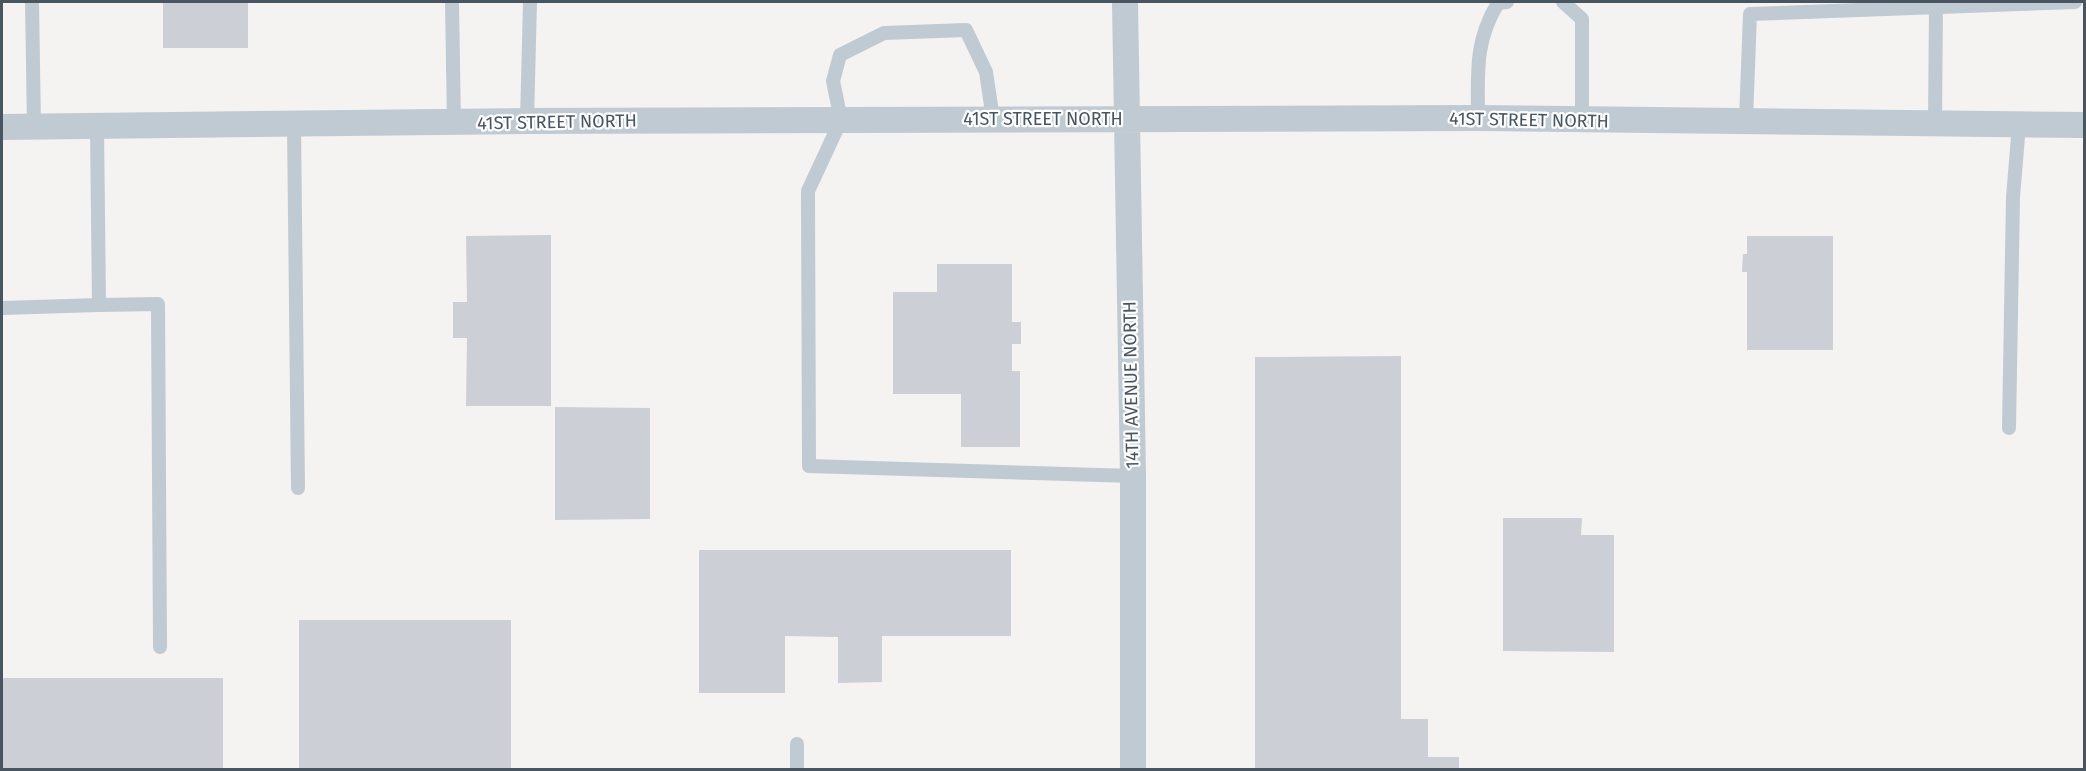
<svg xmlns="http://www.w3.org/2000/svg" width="2086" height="771" viewBox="0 0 2086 771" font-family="'Fira Sans',sans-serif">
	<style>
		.building { fill: #cccfd5 }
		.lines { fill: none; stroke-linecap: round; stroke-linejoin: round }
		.service { stroke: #c0cad2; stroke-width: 14 }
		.minor { stroke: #c0cad2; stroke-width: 26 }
		.labels { text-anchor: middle; stroke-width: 4.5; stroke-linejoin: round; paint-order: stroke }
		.street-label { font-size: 18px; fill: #495661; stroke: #fff }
	</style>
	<rect width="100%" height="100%" fill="#f5f2f2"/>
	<path class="building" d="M163,2h85v46h-85z
		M551,235v171h-85l1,-68h-14v-36h14l-1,-66z
		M1747,236h86v114h-86v-78h-5l1,-18h4z
		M937,264h75v58h9v22h-9v27h8v76h-59v-53h-68v-102h44z
		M1401,356v363h27v38h31v13h-204v-413z
		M555,407l95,1v111l-95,1z
		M1503,518h79l-1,17h33v117l-111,-1z
		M699,550h312v86h-129v46l-44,1v-46l-53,-1v57h-86z
		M299,620h212v150h-212z
		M2,678h221v92h-221z"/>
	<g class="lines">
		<path class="service" d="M32,2l2,125
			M452,2l2,122
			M1563,2l19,17v102
			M1478,118c0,-43 -4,-76 20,-115l9,-1
			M993,119l-7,-47 -20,-42 -82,3 -44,22 -7,26 8,39 -33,71 1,275 324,10
			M1746,120l4,-106 325,-12
			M527,121l3,-119
			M1935,124l1,-122
			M294,125l4,363
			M97,126l2,179 59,-1 2,343
			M2,308l97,-3
			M2009,428l4,-231 6,-72
			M797,744v26"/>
		<path class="minor" d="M1125,2l8,474v294
			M2,127l525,-6 951,-3 606,7"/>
	</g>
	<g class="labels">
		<g class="street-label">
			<text x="1043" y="125">41ST STREET NORTH</text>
			<text transform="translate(1529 120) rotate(1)" y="6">41ST STREET NORTH</text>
			<text transform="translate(557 122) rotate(-1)" y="6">41ST STREET NORTH</text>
			<text transform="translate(1131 385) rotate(-91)" y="6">14TH AVENUE NORTH</text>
		</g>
	</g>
	<rect width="2086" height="771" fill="none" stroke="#495661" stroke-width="6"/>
</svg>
